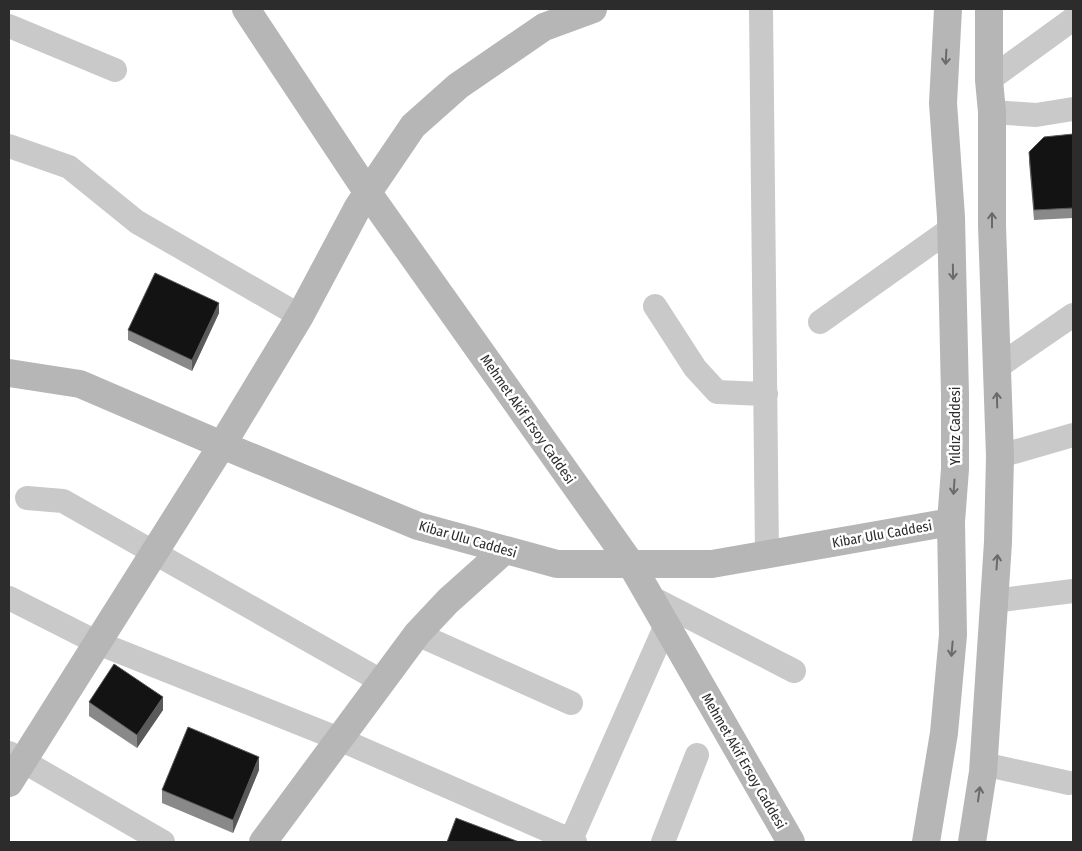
<svg xmlns="http://www.w3.org/2000/svg" width="1082" height="851" viewBox="0 0 1082 851" font-family="'Fira Sans Condensed',sans-serif">
	<style>
		.lines { fill: none; stroke-linecap: round; stroke-linejoin: round }
		.street { stroke: #c9c9c9; stroke-width: 24 }
		.secondary { stroke: #b6b6b6; stroke-width: 28 }
		.wall { fill: #898989 }
		.shaded-wall { fill: #5a5a5a }
		.building { fill: #131313; stroke: #5a5a5a }
		.oneway { stroke: #6a6a6a }
		.labels { text-anchor: middle; stroke-width: 5; stroke-linejoin: round; paint-order: stroke }
		.street-label { font-size: 14px; fill: #2c2c2c; stroke: #fff }
	</style>
	<rect width="100%" height="100%" fill="#fff"/>
	<g class="lines">
		<path class="street" d="M761,9l6,546
			M9,26l106,44
			M989,80l84,-61
			M992,112l44,3 37,-6
			M9,146l60,21 68,55 163,94
			M655,306l40,62 22,24 49,2
			M820,322l132,-94
			M996,368l77,-53
			M1000,456l73,-21
			M27,498l36,3 318,180
			M650,597l144,74
			M9,598l89,45 241,96 236,103
			M994,601l79,-10
			M417,634l154,69
			M9,753l154,89
			M983,764l86,19
			M570,842l96,-217
			M663,842l34,-87"/>
		<path class="secondary" d="M246,9l122,184 263,371 160,278
			M9,373l71,11 142,61 196,81 139,38h155l239,-42
			M9,783l213,-338 78,-129 58,-109 55,-81 45,-40 86,-59 49,-18
			M263,842l154,-208 31,-33 57,-51
			M926,842l18,-109 9,-98 -2,-113 4,-53v-74l-4,-178 -8,-114 5,-94
			M972,842l11,-70 15,-230 2,-86 -8,-230v-114l-3,-32v-71"/>
	</g>
	<path class="wall" d="M1073,134v84l-39,2 -5,-58v-10z
		M219,313l-27,58 -64,-31v-10z
		M89,702l74,8 -26,38 -48,-32z
		M259,770l-26,63 -71,-30v-13z"/>
	<path class="shaded-wall" d="M219,303v10l-27,58v-11z
		M163,697v13l-26,38v-13z
		M259,757v13l-26,63v-13z"/>
	<path class="building" d="M1073,134v74l-39,2 -5,-58 15,-15z
		M155,273l64,30 -27,57 -64,-30z
		M114,664l49,33 -26,38 -48,-33z
		M188,727l71,30 -26,63 -71,-30z
		M456,818l63,24h-72z"/>
	<defs><path id="oneway-shaft" d="M-6 0H5M1.5-3L5.5 0L1.5 3" fill="none" stroke-width="1.6" stroke-linecap="round" stroke-linejoin="round" transform="scale(1.25)"/></defs>
	<g class="oneway">
		<use href="#oneway-shaft" transform="translate(946 57) rotate(93)"/>
		<use href="#oneway-shaft" transform="translate(992 220) rotate(-90)"/>
		<use href="#oneway-shaft" transform="translate(953 272) rotate(89)"/>
		<use href="#oneway-shaft" transform="translate(997 400) rotate(-92)"/>
		<use href="#oneway-shaft" transform="translate(954 487) rotate(94)"/>
		<use href="#oneway-shaft" transform="translate(997 562) rotate(-86)"/>
		<use href="#oneway-shaft" transform="translate(952 649) rotate(95)"/>
		<use href="#oneway-shaft" transform="translate(979 794) rotate(-82)"/>
	</g>
	<g class="labels">
		<g class="street-label">
			<text transform="translate(528 419) rotate(55)" y="5">Mehmet Akif Ersoy Caddesi</text>
			<text transform="translate(955 426) rotate(-90)" y="5">Yıldız Caddesi</text>
			<text transform="translate(882 534) rotate(-10)" y="5">Kibar Ulu Caddesi</text>
			<text transform="translate(468 539) rotate(16)" y="5">Kibar Ulu Caddesi</text>
			<text transform="translate(744 761) rotate(60)" y="5">Mehmet Akif Ersoy Caddesi</text>
		</g>
	</g>
	<rect width="1082" height="851" fill="none" stroke="#2c2c2c" stroke-width="20"/>
</svg>
